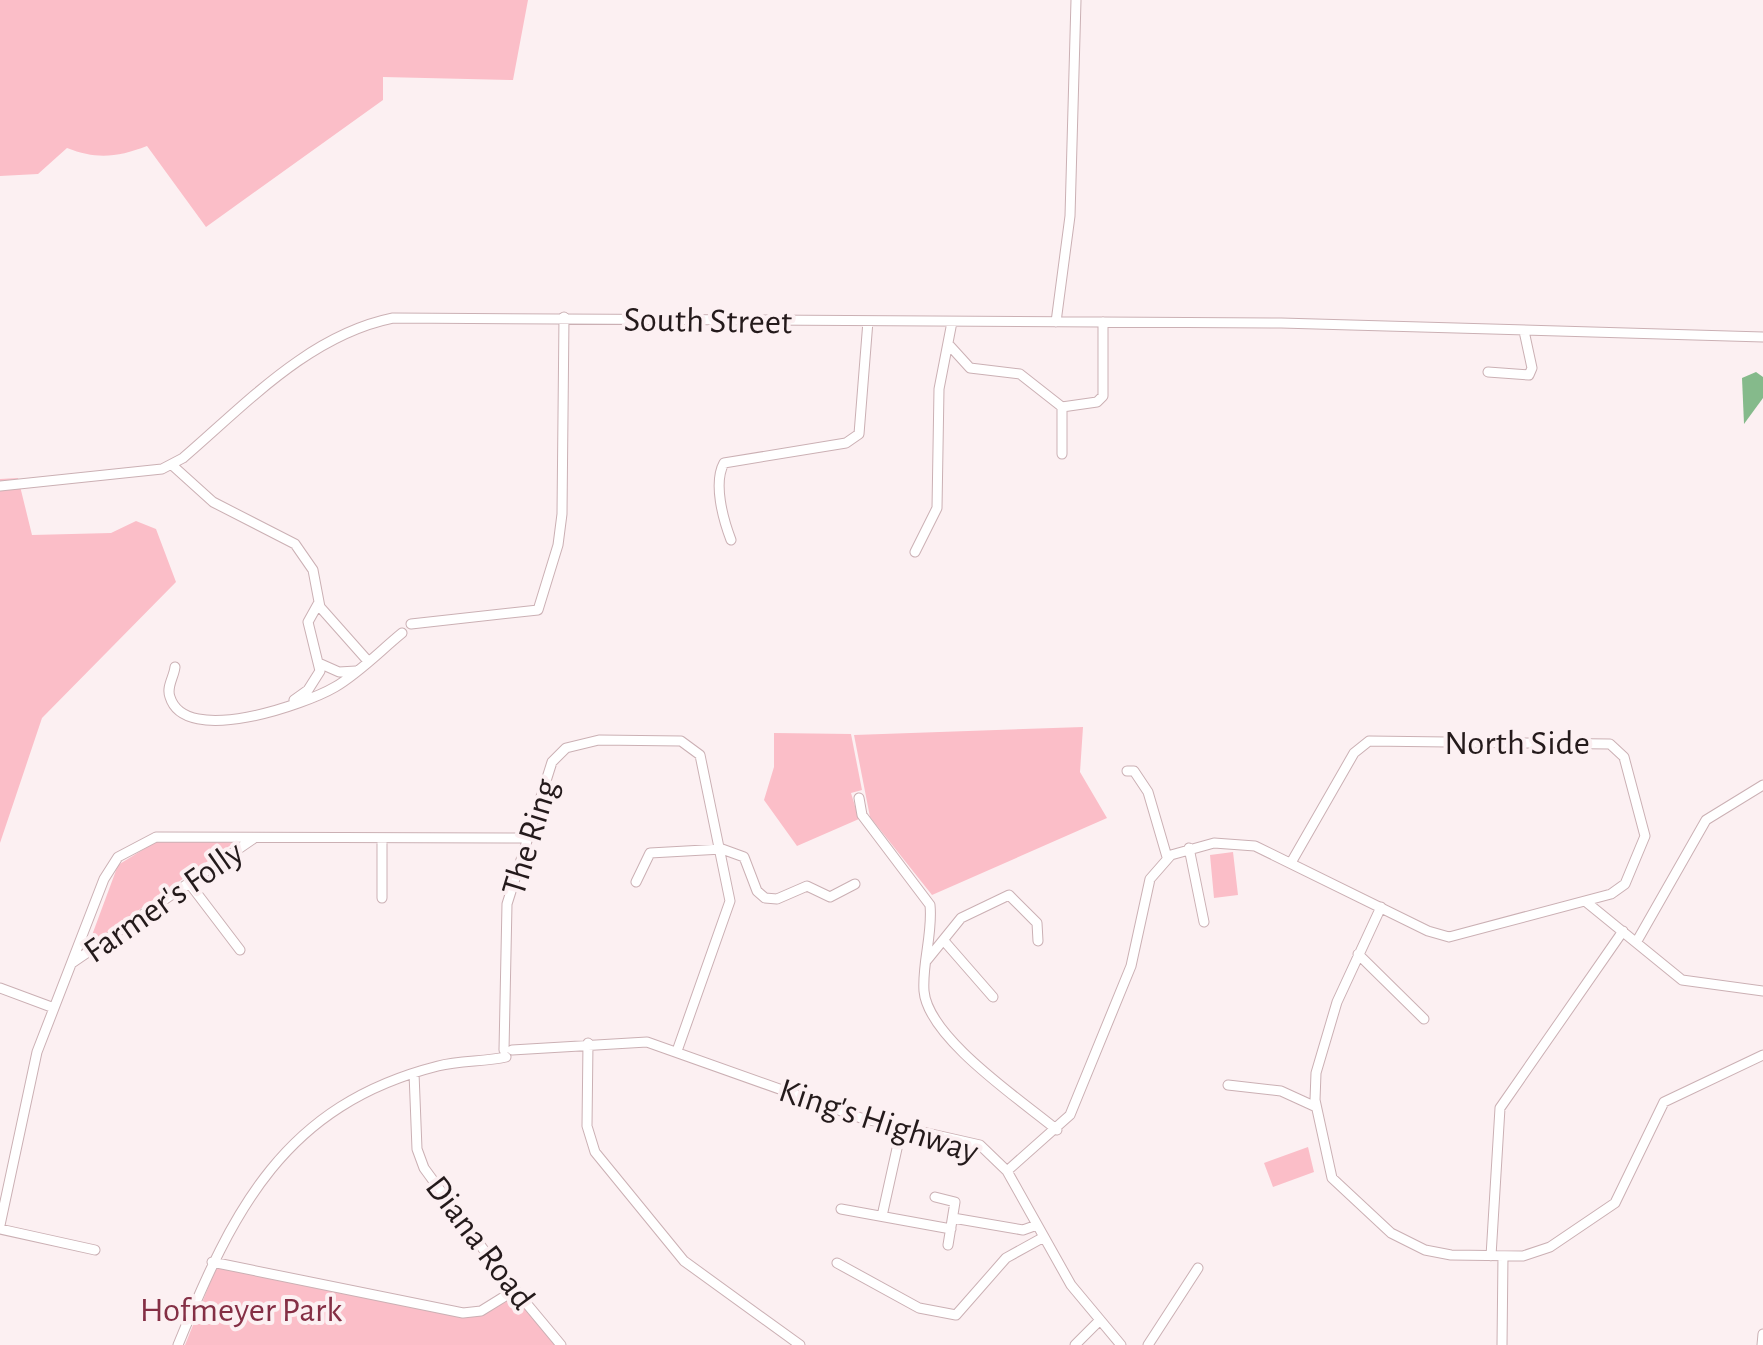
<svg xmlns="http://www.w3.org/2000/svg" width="1763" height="1345" viewBox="0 0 1763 1345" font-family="'Alegreya Sans',sans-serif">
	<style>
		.green { fill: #fbbec8 }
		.water { fill: #85ba8b }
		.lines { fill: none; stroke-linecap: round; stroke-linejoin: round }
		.minor-casing { stroke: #cbb0b4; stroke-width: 11 }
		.minor { stroke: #fff; stroke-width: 9 }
		.labels { text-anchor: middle; stroke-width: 8; stroke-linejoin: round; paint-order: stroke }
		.street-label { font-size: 35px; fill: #241a1b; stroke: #fcf0f2 }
		.park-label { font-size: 35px; fill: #842f45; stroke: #fcf0f2 }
	</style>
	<rect width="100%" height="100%" fill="#fcf0f2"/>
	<path class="green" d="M0,0h528l-15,80 -130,-3v23l-177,127 -59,-81c-29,11 -50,14 -80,2l-29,26 -38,2z
		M18,478l14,57 79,-2 25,-12 20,8 20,53 -134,136 -42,125v-364z
		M1083,727l-3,45 27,46 -175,77 -62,-78 -16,-82z
		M774,733l77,1 11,56 -11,3 8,26 -62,27 -33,-46 10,-33z
		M157,841l78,1 -147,104 30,-81z
		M1233,852l5,43 -24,3 -4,-43z
		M1308,1147l6,25 -41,15 -9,-24z
		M216,1268l258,45 41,-23 49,55h-379z"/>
	<path class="water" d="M1756,372l7,5v21l-19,26 -2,-46z"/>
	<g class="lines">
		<defs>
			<path id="minor" d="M1056,322l14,-106 6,-216
				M950,346l20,22 50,6 42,33
				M1488,372l41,3 3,-7 -8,-37
				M1062,454v-47l35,-5 6,-6v-74
				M172,465l41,37 82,42 18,26 7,37 47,53
				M0,486l162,-17 21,-11c63,-54 126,-123 210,-140l888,5 482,14
				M731,540c-8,-21 -18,-57 -7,-77l122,-20 13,-9 9,-113
				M915,552l22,-44 2,-119 13,-67
				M411,624l127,-14 20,-65 4,-31 2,-197
				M321,664l18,8 17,-1
				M175,667c-1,10 -9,20 -5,30 15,50 136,7 165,-10 24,-14 45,-36 67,-54
				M294,700l14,-10 12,-19 -12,-49 10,-18
				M1127,771h7l14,21 19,65
				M859,798l3,17 68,90c3,29 -8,57 -6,86 4,47 97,109 133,139
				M382,839v59
				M1189,848l15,74
				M636,882l14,-29 72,-4 22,8 13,34 8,7 12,1 30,-13 23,11 25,-13
				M189,883l51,67
				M1585,901l97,79 81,11
				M1381,907l-44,95 -21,71 -1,27 17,78 59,55 34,17 26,5 72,1 27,-9 65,-44 49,-101 99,-47
				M1637,941l69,-121 57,-35
				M945,942l48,55
				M1358,954l66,65
				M927,960l34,-42 48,-23 28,28 1,18
				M72,963l181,-124
				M0,988l54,20
				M588,1043l-1,83 8,26 89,109 116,84
				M504,1050l3,-146 45,-142 14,-14 33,-8 82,1 19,14 30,146 -53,150
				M512,1050l135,-8 214,76 119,27 27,26 64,114 50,60
				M414,1073l3,76 7,19 73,100 64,77
				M1228,1085l53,6 35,16
				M1007,1171l63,-56 61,-149 19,-87 21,-24 43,-12 41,3 173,85 21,6 162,-43 14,-10 20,-48 -21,-79 -14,-13 -241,-3 -15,12 -62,108
				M935,1197l20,5 -7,43
				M841,1209l110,20
				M882,1216l20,-90
				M953,1218l70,12 14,-5
				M0,1225l37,-173 67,-173 14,-22 38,-20 371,1
				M0,1229l95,21
				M1491,1256l9,-148 123,-177
				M212,1262l251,51 18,-2 34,-21
				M837,1263l82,45 37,7 50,-57 38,-21
				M178,1345c55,-135 106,-240 260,-279 22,-6 45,-4 68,-9
				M1075,1345l25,-25
				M1148,1345l50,-77
				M1502,1345l1,-89
				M1762,1345l1,-11"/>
		</defs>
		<use href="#minor" class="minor-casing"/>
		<use href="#minor" class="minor"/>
	</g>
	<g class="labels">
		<g class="street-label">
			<text transform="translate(708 320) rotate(1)" y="12">South Street</text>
			<text x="1517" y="754">North Side</text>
			<text transform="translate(529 837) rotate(-73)" y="12">The Ring</text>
			<text transform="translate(163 901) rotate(-35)" y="12">Farmer's Folly</text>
			<text transform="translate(879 1120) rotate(18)" y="12">King's Highway</text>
			<text transform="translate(481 1242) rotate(53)" y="12">Diana Road</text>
		</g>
		<g class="park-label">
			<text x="241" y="1321">Hofmeyer Park</text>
		</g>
	</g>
</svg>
